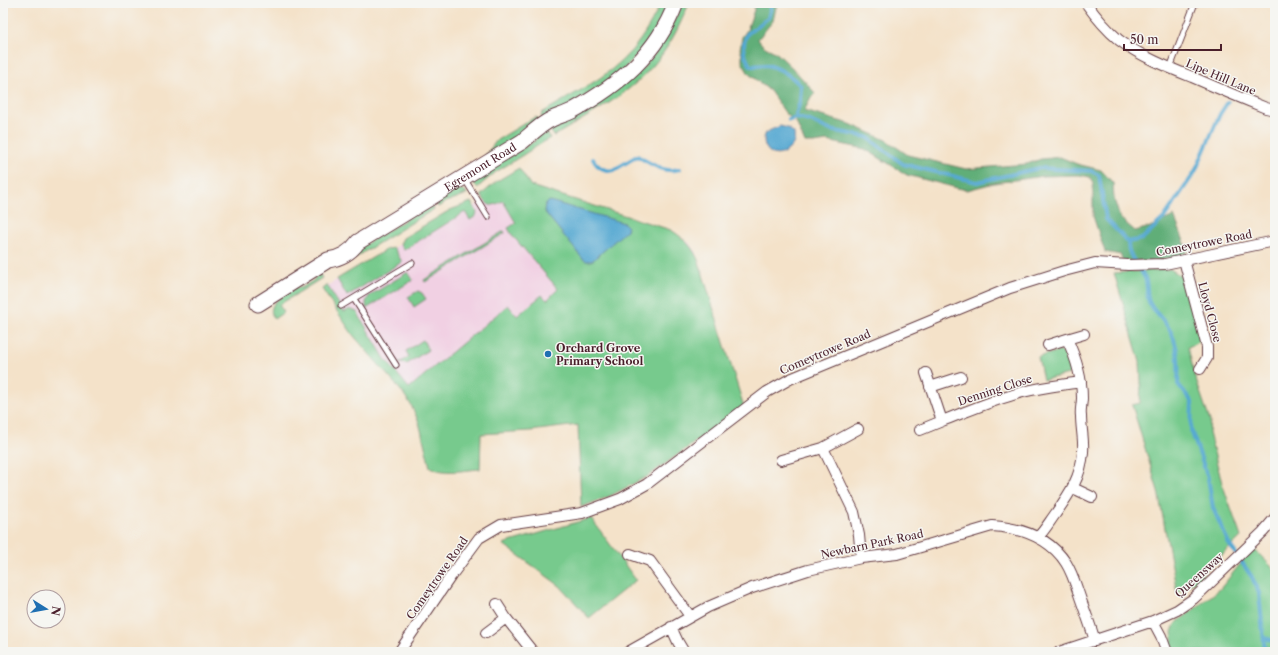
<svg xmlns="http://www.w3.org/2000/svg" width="1278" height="655" viewBox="0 0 1278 655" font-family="'Libre Caslon Text',serif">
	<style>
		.built { fill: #f1d0e3 }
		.green { fill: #77ca8d; stroke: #60745c }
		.forest { fill: #61ae78; stroke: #566652 }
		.water { fill: #57a9d2; stroke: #50647e }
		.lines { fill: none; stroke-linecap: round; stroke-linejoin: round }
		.stream { stroke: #57a9d2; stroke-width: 4 }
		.lane-casing { stroke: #643c43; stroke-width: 7 }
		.street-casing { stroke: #643c43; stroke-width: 12 }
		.secondary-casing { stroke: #643c43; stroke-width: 17 }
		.lane { stroke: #fff; stroke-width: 5 }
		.street { stroke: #fff; stroke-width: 10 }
		.secondary { stroke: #fff; stroke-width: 15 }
		.poi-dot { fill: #1f6fb2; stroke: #f6f6f2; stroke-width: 1.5 }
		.labels { text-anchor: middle; stroke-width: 3; stroke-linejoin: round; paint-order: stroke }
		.street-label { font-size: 11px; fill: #4a1f2b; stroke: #f6f6f2 }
		.poi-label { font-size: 11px; font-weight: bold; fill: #4a1f2b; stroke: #f6f6f2; text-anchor: start }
	</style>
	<rect width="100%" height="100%" fill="#f6f6f2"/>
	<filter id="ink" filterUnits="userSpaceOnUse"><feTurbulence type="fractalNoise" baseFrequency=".025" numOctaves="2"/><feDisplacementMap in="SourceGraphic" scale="8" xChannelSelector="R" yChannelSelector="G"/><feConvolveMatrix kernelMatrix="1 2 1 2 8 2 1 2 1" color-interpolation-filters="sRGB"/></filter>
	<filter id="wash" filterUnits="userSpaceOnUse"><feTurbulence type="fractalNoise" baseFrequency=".012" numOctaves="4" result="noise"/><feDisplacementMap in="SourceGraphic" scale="16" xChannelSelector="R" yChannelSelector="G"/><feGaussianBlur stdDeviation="0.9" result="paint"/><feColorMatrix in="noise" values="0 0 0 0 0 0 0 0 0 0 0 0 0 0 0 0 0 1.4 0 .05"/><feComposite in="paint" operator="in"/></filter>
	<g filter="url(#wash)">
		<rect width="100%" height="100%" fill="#f4e2c9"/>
		<path class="built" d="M519,168l12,18 140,44 18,13 7,10 -48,223 -40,21 -27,10 -3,-82 -48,6 -49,3 -1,35 -37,2 -7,-1 -6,-3 -11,-45 -8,-17 -8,-12 -50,-58 -31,-46 65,-40 7,-1 6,-4 3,-6 76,-34 5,-3 18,-23z"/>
		<path class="green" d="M661,3h8c-9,19 -19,39 -34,55 -25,26 -60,44 -91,62l-3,-4 1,-3c30,-19 66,-35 90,-63 12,-14 21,-30 29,-47z
			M683,3h6c-9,23 -20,45 -37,64 -26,30 -65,49 -98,69l-7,-11 6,-3 10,2 71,-47c24,-22 34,-45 49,-74z
			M535,117l3,1 3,5 -56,33 12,-16z
			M544,128l6,10 -54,34 -19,16 -3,-5 3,-7 58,-35 3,-10z
			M519,168l12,18 140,44c14,9 22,17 28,32l45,145 -96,69 -40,21 -27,10 -3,-82 -48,6 -49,3 -1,35c-15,1 -36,6 -50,-2l-11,-45 -8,-17 -8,-12 -50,-58 -31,-46 5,-4 17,27 6,-3 7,3 28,47 24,29 99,-83 9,11 25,-21 5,5 11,-11 -46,-54 -4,-7 8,-5 -13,-22c-13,6 -14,7 -22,-6l16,-14z
			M459,189l4,1 4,4 -21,8 -8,5 -3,-5z
			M471,202l6,10 -1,4 -6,4 -5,-8 -61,38 -4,-6 3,-6 47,-28z
			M431,204l3,5 -81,50 -3,-1 -2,-3z
			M504,231l1,2 -80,49 -1,-2z
			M394,248l8,14 -55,34 -10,-17 50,-30z
			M1170,269l16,10 17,57 -4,6 -11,5 7,30 15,44 -1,12 13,50 19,54 -35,33 -8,9 -21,14 -19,-102 -26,-86 8,-2 1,-21 -1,-20 -26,-89z
			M408,272l5,8 -47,29v-7l3,-6z
			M319,273l3,5 -43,27 5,7 -10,7c-10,-16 11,-24 22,-32l5,1 13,-8 2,-5z
			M418,291l4,2 4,6 -12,8 -6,-10z
			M423,340l5,10 -21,14 -8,-1 10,-6 -3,-6z
			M1059,351c10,1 12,14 10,23l-26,6 -5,-23z
			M591,518l45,62 -47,38 -29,-32 -57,-42z
			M1253,548l22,22v82h-102l-4,-11 4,-1 -1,-8 3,-8 45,-35z"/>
		<path class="forest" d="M754,3h23l-4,18 -15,18c6,11 14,9 22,17 13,12 24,24 35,37l-4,5 -7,13 46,13 36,16 22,15 58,14 61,-5 14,-5 19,-2 17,7 24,6 12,13 1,16 6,19 15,13 15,-4 24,-11 14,35c-18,12 -45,11 -66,9l-1,-5 -16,-3 -12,-36v-33l-3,-6 -11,-2 -35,1 -50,7 -27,7 -10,-2 -50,-13 -42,-26 -38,-8 -13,2h-9l-9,-21 -10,-8 -16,-23 -21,-17 -7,-12v-7l-2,-6 2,-12 5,-7 7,-20z"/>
		<path class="water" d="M780,126l8,2 6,5c1,8 0,12 -6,17 -16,14 -29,-6 -22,-17 3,-3 10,-5 14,-7z
			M550,201l74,22 4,4 -1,3 -35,31h-6l-4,-3 -38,-47 1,-7z"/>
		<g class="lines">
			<path class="stream" d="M769,3l2,4 -3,11 -21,16 -3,9v10l6,13c5,0 11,-1 16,-1 13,2 27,12 35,21l-1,15 -4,14 1,3 13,3 20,9 37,7 36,27 74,18 63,-14 51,3 8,4 7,44 22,23c-1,14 11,24 17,36 3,7 1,17 4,24 4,9 14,17 19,25 11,17 11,37 10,57l14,18 -1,28 17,48 5,30 16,36 23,33 7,16 6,59
				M789,120l8,-2
				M593,159c4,8 12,13 21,11l23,-14c13,7 27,18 42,13
				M1128,242l14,-3 22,-21 10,-15 21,-31 25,-58 8,-12
				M1264,638l11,3"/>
		</g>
	</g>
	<g filter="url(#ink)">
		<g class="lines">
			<defs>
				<path id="lane" d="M1170,68l25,-65
					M464,178l24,39
					M354,299l42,66
					M341,306l71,-43"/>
				<path id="street" d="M1086,3c10,14 20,26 33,37 21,16 48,27 73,37 25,11 49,21 74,31l9,2
					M1184,260l23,87v11l-7,11
					M1048,345l19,-6
					M926,373l16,48c26,-10 53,-22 81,-29 19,-5 39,-7 58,-10
					M930,387l31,-10
					M920,430l22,-9
					M823,448l35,-19
					M781,460l42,-12 31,64 5,23 2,23
					M1073,488l19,9
					M1038,537c7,-7 12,-16 18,-24 14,-20 25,-36 27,-61 1,-12 -2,-24 -2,-36 -1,-6 1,-12 1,-18 0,-22 -6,-40 -15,-59l17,-5
					M630,554l20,7 40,55
					M497,604l9,14 27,34
					M1153,621l8,15 6,16
					M671,627l7,15 6,10
					M486,633l20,-15
					M399,652l52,-76 28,-38 22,-13 81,-12 38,-14 27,-15 120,-92 23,-13 220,-91 54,-17 31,-8 33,2 37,-1 110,-23
					M628,652l80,-45 44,-19 56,-18 53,-12 36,-4 95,-28c29,2 58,12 74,37 7,11 11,26 15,37 5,14 10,27 14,41
					M1059,652l94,-31 24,-11 16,-11 15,-14 55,-53 12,-14"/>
				<g id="secondary">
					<path id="s1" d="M258,304l70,-44c13,-2 23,-8 30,-18l165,-101c9,-8 18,-17 29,-22 7,-3 14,-5 20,-8 47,-26 85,-57 104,-108"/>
				</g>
			</defs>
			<use href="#lane" class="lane-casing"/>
			<use href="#street" class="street-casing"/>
			<use href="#secondary" class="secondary-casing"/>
			<use href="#lane" class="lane"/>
			<use href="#street" class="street"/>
			<use href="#secondary" class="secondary"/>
		</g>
	</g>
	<circle class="poi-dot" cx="548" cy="354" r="4"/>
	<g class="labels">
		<g class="street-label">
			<text transform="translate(1221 77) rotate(23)" y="4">Lipe Hill Lane</text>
			<text dy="4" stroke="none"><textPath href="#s1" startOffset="262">Egremont Road</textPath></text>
			<text transform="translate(1204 243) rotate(-11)" y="4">Comeytrowe Road</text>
			<text transform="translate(1210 312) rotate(75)" y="4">Lloyd Close</text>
			<text transform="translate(825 352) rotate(-23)" y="4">Comeytrowe Road</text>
			<text transform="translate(995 390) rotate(-18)" y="4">Denning Close</text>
			<text transform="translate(872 544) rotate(-12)" y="4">Newbarn Park Road</text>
			<text transform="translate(1199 575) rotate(-42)" y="4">Queensway</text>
			<text transform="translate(437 578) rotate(-55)" y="4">Comeytrowe Road</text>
		</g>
		<g class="poi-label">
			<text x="556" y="352">Orchard Grove<tspan x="556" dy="13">Primary School</tspan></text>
		</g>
	</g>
	<rect width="1278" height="655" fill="none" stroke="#f6f6f2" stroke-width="16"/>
	<g transform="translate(46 609) rotate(101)"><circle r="19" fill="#f6f6f2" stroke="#b1a0a2"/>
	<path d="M0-3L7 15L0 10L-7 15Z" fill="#1f6fb2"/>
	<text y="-6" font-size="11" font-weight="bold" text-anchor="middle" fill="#4a1f2b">N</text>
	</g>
	<path d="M1124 44v6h97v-6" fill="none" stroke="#4a1f2b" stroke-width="2"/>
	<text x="1130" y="44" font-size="12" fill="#4a1f2b" stroke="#f6f6f2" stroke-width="3" paint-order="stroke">50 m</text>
</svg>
